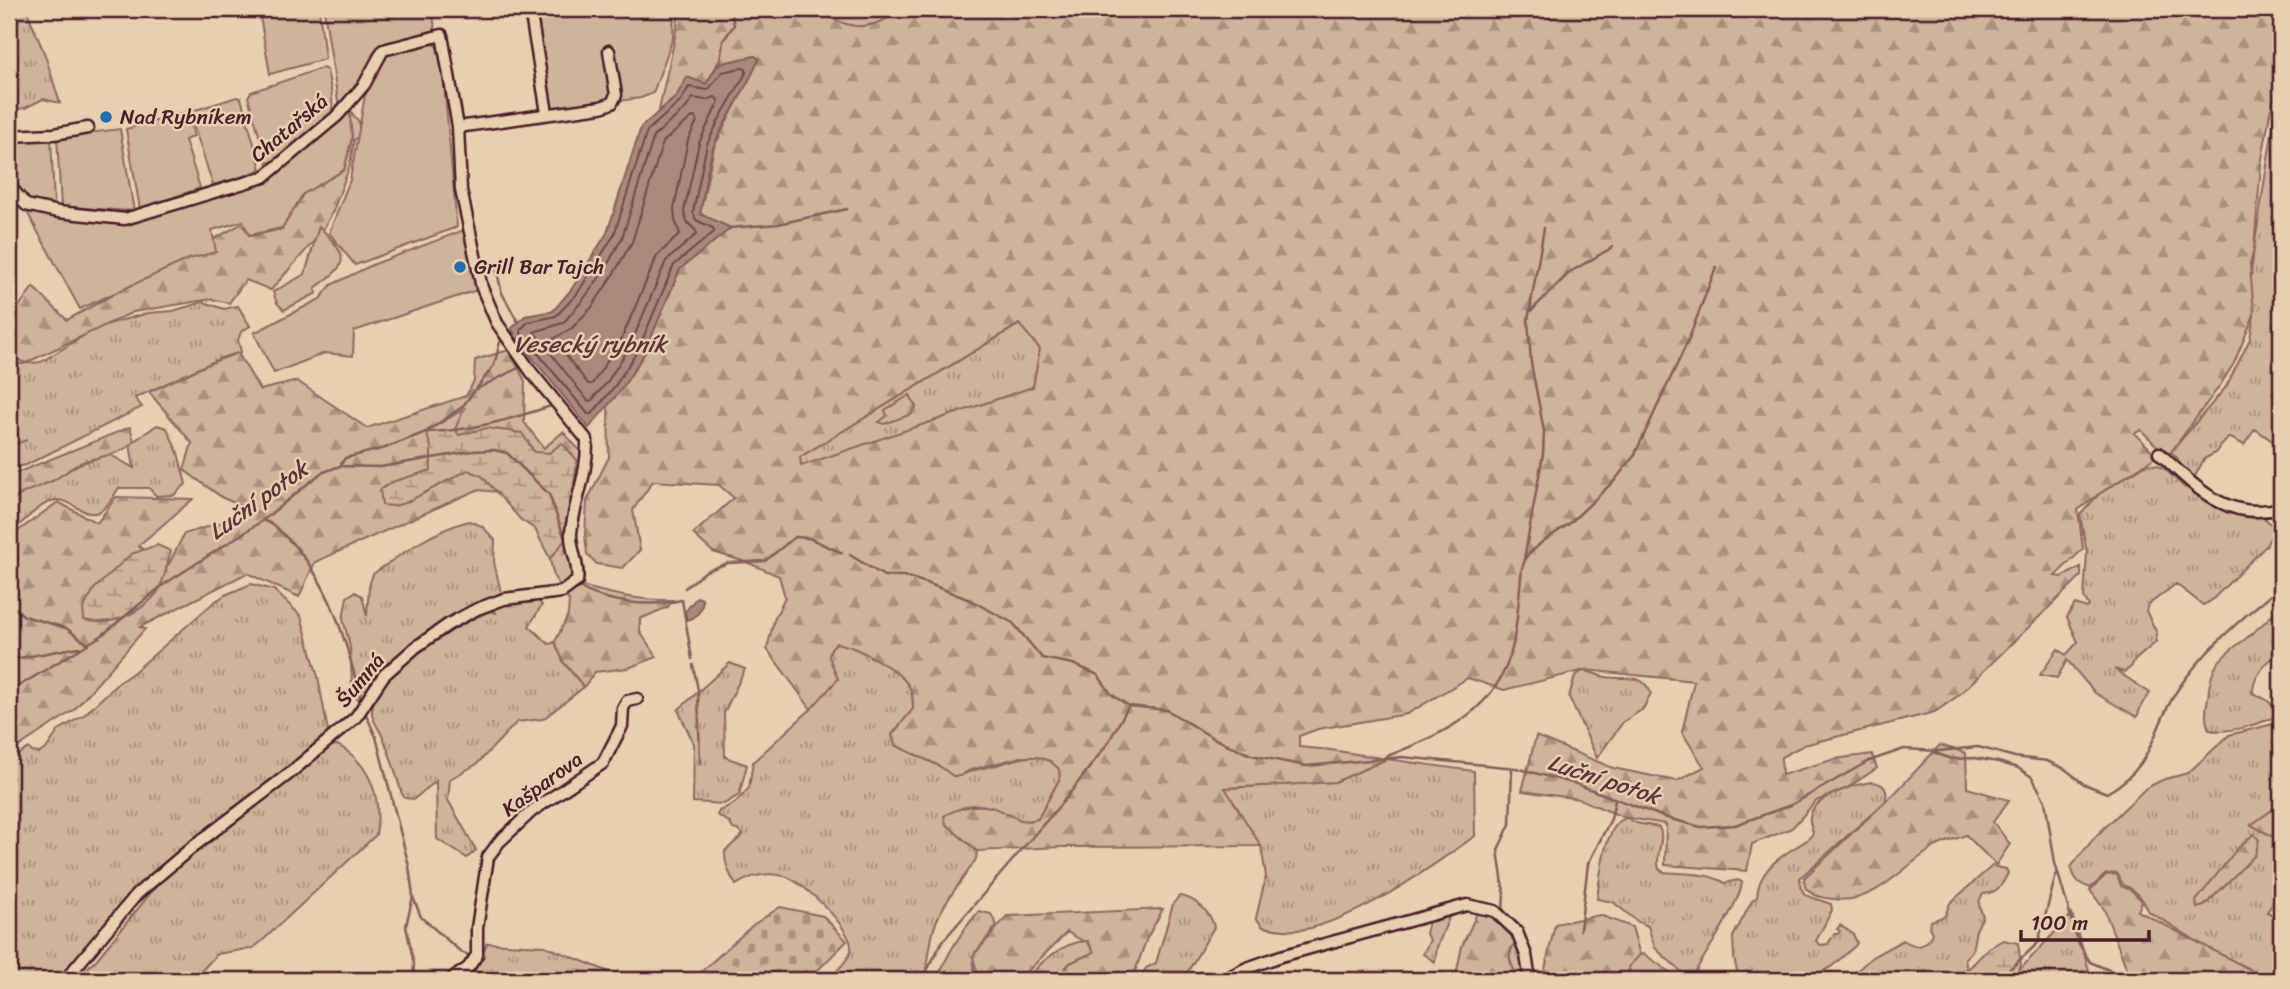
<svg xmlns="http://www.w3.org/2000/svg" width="2290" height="989" viewBox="0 0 2290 989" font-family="Sriracha,sans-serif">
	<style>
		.grass { fill: url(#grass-tufts); stroke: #8c6962; stroke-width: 2 }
		.forest { fill: url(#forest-firs); stroke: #8c6962; stroke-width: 2; fill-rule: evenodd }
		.wetland { fill: url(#wetland-marsh); stroke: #8c6962; stroke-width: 2 }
		.cemetery { fill: url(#cemetery-stones); stroke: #8c6962; stroke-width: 2 }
		.garden { fill: #cfb39a; stroke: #8c6962; stroke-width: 2 }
		.water { fill: #aa897b; stroke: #845f5b; stroke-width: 2 }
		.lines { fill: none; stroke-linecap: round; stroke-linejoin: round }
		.shore { stroke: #70494b; stroke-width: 2 }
		.stream { stroke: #845f5b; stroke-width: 2.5 }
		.minor-casing { stroke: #4a1f2b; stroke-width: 15 }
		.minor { stroke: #e8cfb0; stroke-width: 10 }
		.poi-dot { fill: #1f6fb2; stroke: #e8cfb0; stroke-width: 2.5 }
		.labels { text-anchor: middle; stroke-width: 5; stroke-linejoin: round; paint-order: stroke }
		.poi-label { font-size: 21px; fill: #4a1f2b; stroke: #e8cfb0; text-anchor: start }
		.street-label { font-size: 21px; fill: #4a1f2b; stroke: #e8cfb0 }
		.water-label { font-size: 23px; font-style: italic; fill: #5d343b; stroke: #e8cfb0 }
	</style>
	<defs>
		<pattern id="grass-tufts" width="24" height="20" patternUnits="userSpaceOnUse" patternTransform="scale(1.75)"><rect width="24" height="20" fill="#cfb39a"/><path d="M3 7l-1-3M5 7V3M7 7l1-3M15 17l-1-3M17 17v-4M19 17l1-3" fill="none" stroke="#aa917e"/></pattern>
		<pattern id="forest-firs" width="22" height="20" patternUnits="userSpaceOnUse" patternTransform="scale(1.75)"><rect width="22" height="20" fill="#cfb39a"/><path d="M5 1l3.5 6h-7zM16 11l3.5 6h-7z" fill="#aa917e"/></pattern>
		<pattern id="wetland-marsh" width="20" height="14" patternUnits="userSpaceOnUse" patternTransform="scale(1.75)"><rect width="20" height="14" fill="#cfb39a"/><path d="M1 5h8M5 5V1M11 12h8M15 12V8" fill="none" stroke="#aa917e"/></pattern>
		<pattern id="cemetery-stones" width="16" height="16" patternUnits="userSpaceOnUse" patternTransform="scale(1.75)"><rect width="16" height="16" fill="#cfb39a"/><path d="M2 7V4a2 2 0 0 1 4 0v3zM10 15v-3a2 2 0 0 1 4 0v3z" fill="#aa917e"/></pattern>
	</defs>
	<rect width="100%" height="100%" fill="#e8cfb0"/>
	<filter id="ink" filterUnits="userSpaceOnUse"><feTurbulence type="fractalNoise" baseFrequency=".0143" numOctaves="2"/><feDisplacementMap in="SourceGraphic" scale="14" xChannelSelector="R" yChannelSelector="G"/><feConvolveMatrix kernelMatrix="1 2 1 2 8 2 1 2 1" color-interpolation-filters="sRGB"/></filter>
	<g filter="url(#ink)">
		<path class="grass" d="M9,9h17l19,46 15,48 -17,-4 -18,9 -16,2z
			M814,9h90c-38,24 -50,22 -90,0z
			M2281,76v371l-26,-18 -11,16 -15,-8 -14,16 -11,6 -11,21 -16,-15 1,-6 -7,-7 55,-65 24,-48 4,-24 -4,-32 4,-35z
			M203,302l21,7 14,-3 12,20 -9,6 -3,8 3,12 -20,6 -86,40 7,9 -116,58 -17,3v-22l18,-6 -18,6v-81l32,-3 57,-35 50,-14 25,-2z
			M1020,324l20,25 -7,38 -232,80 -1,-10z
			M157,425l10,3 11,25 8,31 -12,11 -18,1 -7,-8h-30c-5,7 -10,17 -17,22 -16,12 -30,-12 -46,-10 -15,3 -26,16 -37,25l-10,-15 6,-13 17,-10 20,-6 27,-17 30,-10 25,14 -4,-24z
			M2147,464l10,1 9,5 18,17 9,3 20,15 50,12 9,8 1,7 -7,14 -55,55 -8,4 -27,-21 -28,21 -2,6 11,22 -1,9 -22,19 -3,6 -7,5 -10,-3 36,24 -8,11 -5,13 -42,-24 -28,-33 -10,18 -17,-3 18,-26 8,6 12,-13 -11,-25 8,-13 12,4 2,-2 -5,-9 3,-44 -7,-38 19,-21z
			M469,521l13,5 13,14 -1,22 8,35 -65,31 -74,75 -6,-5 -5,-14 -2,-37 -7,-28 4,-22 8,-5 7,4 5,20 2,-30 4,-12c29,-21 62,-44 96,-53z
			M251,584l23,6 27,26 17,61 11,60 -84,67 -143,127 -43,49h-50v-220l20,-12 3,4 7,1 7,-4 13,-19 25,-15 34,-32 16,-11 79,-69 12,-8z
			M535,598l7,7 -13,21 20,18 6,-2 9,21 20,24 -41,32 -26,3 -40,42 -27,15 -2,21 28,50 -9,8 -30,-19 -1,-58 -22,18 -9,-1 -3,-4c-6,-19 -11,-39 -19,-56 -3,-9 -10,-15 -11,-25 -2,-37 87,-89 118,-102l6,2 -2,-7 19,-6z
			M2281,607v47c-13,3 -29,25 -28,39l14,7 14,14c-19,9 -50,20 -72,16 -5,-12 -3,-20 -1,-33 3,-32 11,-39 36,-57 13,-10 25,-22 37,-33z
			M836,643c20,3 62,26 73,43 4,7 4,15 4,23l-21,26 3,10 65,31c11,-6 20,-7 32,-10 22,-5 49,-19 67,2l1,10 -22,41c-27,10 -47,-25 -76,-11 -6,3 -12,12 -16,16l31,27 -1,8c-12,20 -30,39 -39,61 -9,20 -6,41 -14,60h-96c8,-8 21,-18 24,-30 4,-19 -49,-70 -67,-74 -17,-4 -34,0 -48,9 -6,-10 -12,-21 -11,-34l18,-16 -3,-4 -7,-2 -4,-7 -12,-7 2,-4 16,-8 14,-15 4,-26 58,-53 20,-61z
			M730,663l15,6 -21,44 1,44 22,8 -8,30 -15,9 -31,-2 1,-58 -16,-34z
			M1583,671c9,0 14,5 23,6 19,4 35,-6 45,16l-8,16 -20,13 -26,36 -28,-61 6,-21z
			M2281,722v77l-9,11 -20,15 29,16v50l-14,21 14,6v62c-33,0 -100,-51 -132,-68 -6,-13 -12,-22 -26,-27l-6,-12 -11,1 -15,14c-13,-4 -16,-8 -20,-21l24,-30 51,-49 16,-8 26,-7 41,-38z
			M338,745c33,19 44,53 38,90l-115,107 -8,6 -36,6 -24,26h-119l22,-20 71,-87 163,-127z
			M1387,759l87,12 1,65c-50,35 -104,75 -164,92 -16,4 -33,2 -48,-1l-7,-9 10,-42 -5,-30 -37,-58 111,-6z
			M1872,782c12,1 17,8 13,20l-85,76 1,10 4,7 26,9 1,6 -16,31 5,4 7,-1 6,-10h4l2,-3 -3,-2 3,-4 13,9 4,9 -2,3 -24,21 -25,13h-67l-5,-22 -1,-21 19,-36 5,-4c1,-24 19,-38 39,-50 7,-5 13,-6 17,-14 -1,-5 -4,-11 -3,-16 3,-20 45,-33 62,-35z
			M1627,818l9,5 23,4c7,13 -5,28 0,42l5,3c18,2 45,0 61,11l13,-3 4,2c-1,19 -37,72 -48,92l-8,2 -31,-28 -7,-22 -10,-4 -25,-20 -16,-3c3,-21 7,-77 30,-81z
			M1992,866l14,3 2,4c-6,12 -10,20 -25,21 -6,8 -4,13 0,22l-7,14 -4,21 -7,7 2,13 -3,9h-117l25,-23 31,-17c13,8 23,9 29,-7l-3,-6 2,-6 14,-5 5,-13z
			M1179,896c15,1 32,16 35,31l-31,53h-43l6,-12 10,-5 17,-59z
			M979,911l12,3 6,11 -24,31 2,24h-38c10,-26 24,-48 42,-69z
			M2072,914l20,66h-82z
			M1450,915l-13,32 -2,15 -12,-8 7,-14 -4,-6 3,-14z
			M1087,941l7,11 -24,11 -15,17h-29c14,-18 37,-38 61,-39z
			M487,943l58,3 84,34h-37l-16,-5 -1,5h-54l-44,-7 -2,-3z
			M1517,943l4,7 8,30h-11c-4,-16 -13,-16 -5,-35z
			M1644,954l37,26h-55c1,-10 6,-25 18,-26z"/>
		<path class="forest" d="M679,9h135c40,22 51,24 90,0h1377v62l-11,42 -9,52 -7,83 -4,17 4,50 -20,48 -13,21 -50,68 -2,6 -28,-28 -6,3 22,23 -58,38 -21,16 5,39 -28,27 7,1 19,-10v9l-122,119 -24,17 -131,33 -23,12 1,18 53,-16 37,-5 5,14 -30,20 -31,13 -24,27 -40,16 -5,27 -82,-6 1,-41 -43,-7 -44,-18 -57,-8 14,-55 77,32 64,13 27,-14 -22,-35 12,-51 -109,-11 -81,20 -36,-12 -61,36 -89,15 -19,7v11l32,3 56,9 -52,23 -110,6 36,58 -200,1 -84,4 -31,-27 -2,-8c15,-9 36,-14 53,-7 16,6 23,16 41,10l22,-41 -1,-9 -9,-8 -13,-4h-16l-51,13 -10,6h-7l-15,-11 -43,-20 -3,-10 21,-26c0,-8 0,-16 -4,-23 -11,-17 -53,-40 -73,-43l-5,5 -2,9 9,22 -27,30 -44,-60 7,-29 11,-23 -6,-21 -33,-14 -33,-10 -20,-18 41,-36 -15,-13 -66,-4 -20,29 7,40 -17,18 -26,-4 -10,-10 -2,-20 2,-33 22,-44 -1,-52 13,-15 23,-36 36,-85 50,-41 -30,-14 14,-67 45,-88 -4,-3 -37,8 -12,20 -19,-6 -11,19 -17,14c6,-35 17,-67 20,-102zM1019,324l21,25 -7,38 -232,79 -1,-9z
			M349,109l10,13v14l-5,4 -4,25 -17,46 -11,21 -51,58 -25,-10 -17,23 -18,-4 -78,13 -107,51 -17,-6v-37l24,-33 34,33 174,-96 11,12 30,-7 21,-35 41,-24 8,-32z
			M509,350l16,31 -1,41 20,26 19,-16 18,20 1,22 -11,77 2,30 -12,6 -7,-10 -19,-82 -58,-5 -162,72 -16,35 -52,-24 -107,54 5,2 -71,81 -65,43v-231l5,12 44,-32 39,21 19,-26 77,2 -55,47 31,18 15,-30 72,-22 -33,-14 -39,-28 8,-27 -43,-51 64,-30 25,-9 22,37 37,-9 70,47 99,-32 8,-15 1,-21z
			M910,395l6,12 -4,7 -28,10 -5,-2 8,-6 -2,-6z
			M130,427l4,14c-12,15 -37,15 -54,22 -10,5 -18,13 -28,18 -19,9 -26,8 -43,22v-27z
			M578,585c32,9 62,16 95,15l-5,7 -28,12v13l17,25 -29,11 -33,4 -11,15 -20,-24 -9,-21 13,-27 1,-15 -5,-5z
			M1940,745l26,8 1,35 42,12 -16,22 17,22 -14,21 -30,-30c-10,4 -22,7 -31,12 -32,18 -59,58 -101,52 -13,-1 -19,-2 -29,-12l-1,-9 91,-85z
			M2281,799v42l-30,-16 21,-15z
			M2254,834l5,6 -4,15 -51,51 -7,2 -1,-7 41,-52z
			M2117,874l4,12 10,4 11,11 -4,10 132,69h-139l-27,-71 -14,-19 16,-15z
			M1163,909l-16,29 -15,42h-77l15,-17 24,-11 -6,-11h-5l-16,-9 -48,48h-40l-6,-24 34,-40z
			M1478,911c19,3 29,16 39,32l-4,2c-8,19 1,19 5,35h-63l7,-34z
			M1600,915l32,12 8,28 -10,10 -4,15h-79l-2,-11 10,-45z"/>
		<path class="wetland" d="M464,409l-9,20 4,6 28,-7 35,5 12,19 15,1 13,-10 15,17 -9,76 -18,23 -15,-30 -14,-9 -39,-44 -14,-6 -63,33 -11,3 -12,-1 -2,-15 12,-8 39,-12v-23l-5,-15z
			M157,545l14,6c-4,12 -7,32 -14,42 -18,21 -46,34 -73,27l-1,-11 11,-20 37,-35z
			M2003,940l15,3 3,21 -5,16h-59l32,-32z"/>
		<path class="cemetery" d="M780,907l43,9 24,25 -39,39h-116l61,-55z"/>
		<path class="garden" d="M268,9h51l6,50 -55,15 -10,-57 7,-3z
			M324,9h108l3,19 -4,5 -50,12 -7,6 -12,31 -19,20h-5z
			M544,9h130l-1,29 -20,55 -12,5 -87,11 -5,-4 -14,-90 2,-5z
			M433,43l4,4 6,25 14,155 -102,38 -26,-32 21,-53 15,-85 17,-36 5,-5z
			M322,68l5,2c2,12 7,27 5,39 -1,15 -45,44 -57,54l-8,-1 -19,-65 3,-5z
			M237,97l4,1 20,71 -16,7 -32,9 -24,-73z
			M349,109l3,29 -8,32 -41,24 -21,34 -33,7 -6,-14 -31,9 4,22 -27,7 -109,50 -53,-97 50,6h63l98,-28 20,-6z
			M187,112l7,24 -9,4 15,48 -60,21 -14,-80z
			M120,129l14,82 -73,-4 -4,-70z
			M51,137l3,67 -24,-4 -21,-18v-43z
			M319,226c29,31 33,36 -4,62l2,5 -33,17 -7,-7 -4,-11 32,-18z
			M464,230l16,59 -126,42 -1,25 -28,-3 -51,20 -20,-40 66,-34 11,-14 41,-20z"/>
		<path class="water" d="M755,56l4,3c-12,29 -31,55 -44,84 -9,21 -10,48 -15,71l31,14 -51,41 -36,85 -23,36 -32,38 -75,-93 -2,-7 13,-12 28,-5 18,-21 36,-57 34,-106 35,-30 11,-20 19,7 12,-20z
			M697,597l5,2c2,9 -6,20 -15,21l-2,-8z"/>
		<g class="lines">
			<path class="shore" d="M742,68l4,1v4l-25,43 -14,28 -14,68 3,8 17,8 1,4 -40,33 -36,85 -23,36 -23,28h-4l-67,-81v-4l7,-7 28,-6 21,-22 37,-59 33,-104 33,-29 9,-15 19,3 14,-18z
				M715,97l4,4 -20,42 -15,68 3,11 9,9 1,3 -31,27 -36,85 -22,35 -16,19 -4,1 -54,-69 29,-9 20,-23 21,-29 18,-33 32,-102 32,-28 7,-10 13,2z
				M691,118l4,-1 2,4 -9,19 -14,69 1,11 5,14 -23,22 -36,84 -29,44h-4l-35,-45 19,-11 20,-21 21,-32 19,-33 31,-100z"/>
			<path class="stream" d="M719,66l4,-25 11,-16 -3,-14 -3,-2
				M729,228l49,-4 69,-15
				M495,264l7,29 16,29
				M1531,311l39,-39 43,-25
				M477,388l17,-23 6,-23 14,-9
				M428,432c43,-1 83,-13 123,-26
				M340,466l5,-8 40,-10 41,-16 36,-25 13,-17 45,-23
				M264,521c9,2 14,8 21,15 44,41 62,107 76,164
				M850,555l34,21h19l24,7 43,17 43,23 29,35 31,6 25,11 13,19 18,12 38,4 46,28 38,17 55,11 96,-9 114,11 60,16 91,34 34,9 34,-2 56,-20 78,-44 35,-12 34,2 40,-4 37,10 32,4 18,8 19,15 23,9c50,-29 43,-62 71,-104 27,-40 65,-73 103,-102
				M1524,559l19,-105 1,-23 -13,-68 -3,-43 16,-92
				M577,586c29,18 73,21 105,14
				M685,588l21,-17 22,-8 37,-2 30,-24 14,1 33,15
				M682,600l10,59
				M9,603l15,13 42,12 22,16
				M9,660l70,-13 1,2
				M693,665l5,25 2,73
				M9,692l92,-56 62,-51 99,-64 59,-48 19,-7 40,1 93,-16 21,-1 13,3 42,41 16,45 8,37
				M365,712l11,25 33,129 4,30 -7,30 8,38 -1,16
				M1933,752l18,7 24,-1 23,4 20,6 14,9 13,24 10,62 23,79 12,20 43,18
				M1385,757c57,-23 114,-45 128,-113 5,-25 6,-51 9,-76l4,-11 16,-15 27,-18 46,-44 19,-24 54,-115 28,-74
				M413,897l8,20 40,35 12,5
				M1503,913l1,-21 -6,-42 12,-26 2,-55
				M1580,930l8,-66 23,-45 4,-19
				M922,980l20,-38 125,-145 41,-54 20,-36
				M1998,980l40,-37 19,-72"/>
			<defs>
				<path id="minor" d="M530,9l17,104
					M458,127l143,-20 11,-4 4,-8 -7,-44
					M9,136l45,-2 34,-6
					M9,185l17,20 32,7 67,7 139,-42 73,-61 27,-31 19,-35 59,-15 16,92 3,63 21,98 15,35 35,50 55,67c1,36 -13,60 -16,93 -1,16 9,32 6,48l-15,11 -58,7 -27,10 -28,15 -33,23 -32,28 -28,42 -66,56 -100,76 -53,45 -72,86
					M2159,453c37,34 67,69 122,55
					M450,980l18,-12 9,-13v-27l11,-71 11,-15 33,-31 71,-48 19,-37 1,-18 4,-7 10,-2
					M1223,980l24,-12 34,-12 186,-51 28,6 22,21 9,23 4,25"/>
			</defs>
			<use href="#minor" class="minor-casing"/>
			<use href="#minor" class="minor"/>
		</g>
	</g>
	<g class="poi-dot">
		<circle cx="106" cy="117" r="7"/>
		<circle cx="460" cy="267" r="7"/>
	</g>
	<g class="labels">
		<g class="poi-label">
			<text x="120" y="124">Nad Rybníkem</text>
			<text x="474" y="274">Grill Bar Tajch</text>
		</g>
		<g class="street-label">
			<text transform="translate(289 128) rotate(-40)" y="7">Chatařská</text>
			<text transform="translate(360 680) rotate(-50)" y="7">Šumná</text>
			<text transform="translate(542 784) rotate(-36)" y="7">Kašparova</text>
		</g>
		<g class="water-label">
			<text x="590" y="352">Vesecký rybník</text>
			<text transform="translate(258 500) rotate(-36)" y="8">Luční potok</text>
			<text transform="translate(1604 779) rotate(18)" y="8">Luční potok</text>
		</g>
	</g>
	<rect width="2290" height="989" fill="none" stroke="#e8cfb0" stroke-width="35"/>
	<rect x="18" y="18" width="2255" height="954" fill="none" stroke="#4a1f2b" stroke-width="2.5" filter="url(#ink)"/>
	<path d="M2021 930v10h128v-10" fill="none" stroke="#4a1f2b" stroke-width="3.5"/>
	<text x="2031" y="930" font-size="21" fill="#4a1f2b" stroke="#e8cfb0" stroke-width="5" paint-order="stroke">100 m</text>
</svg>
